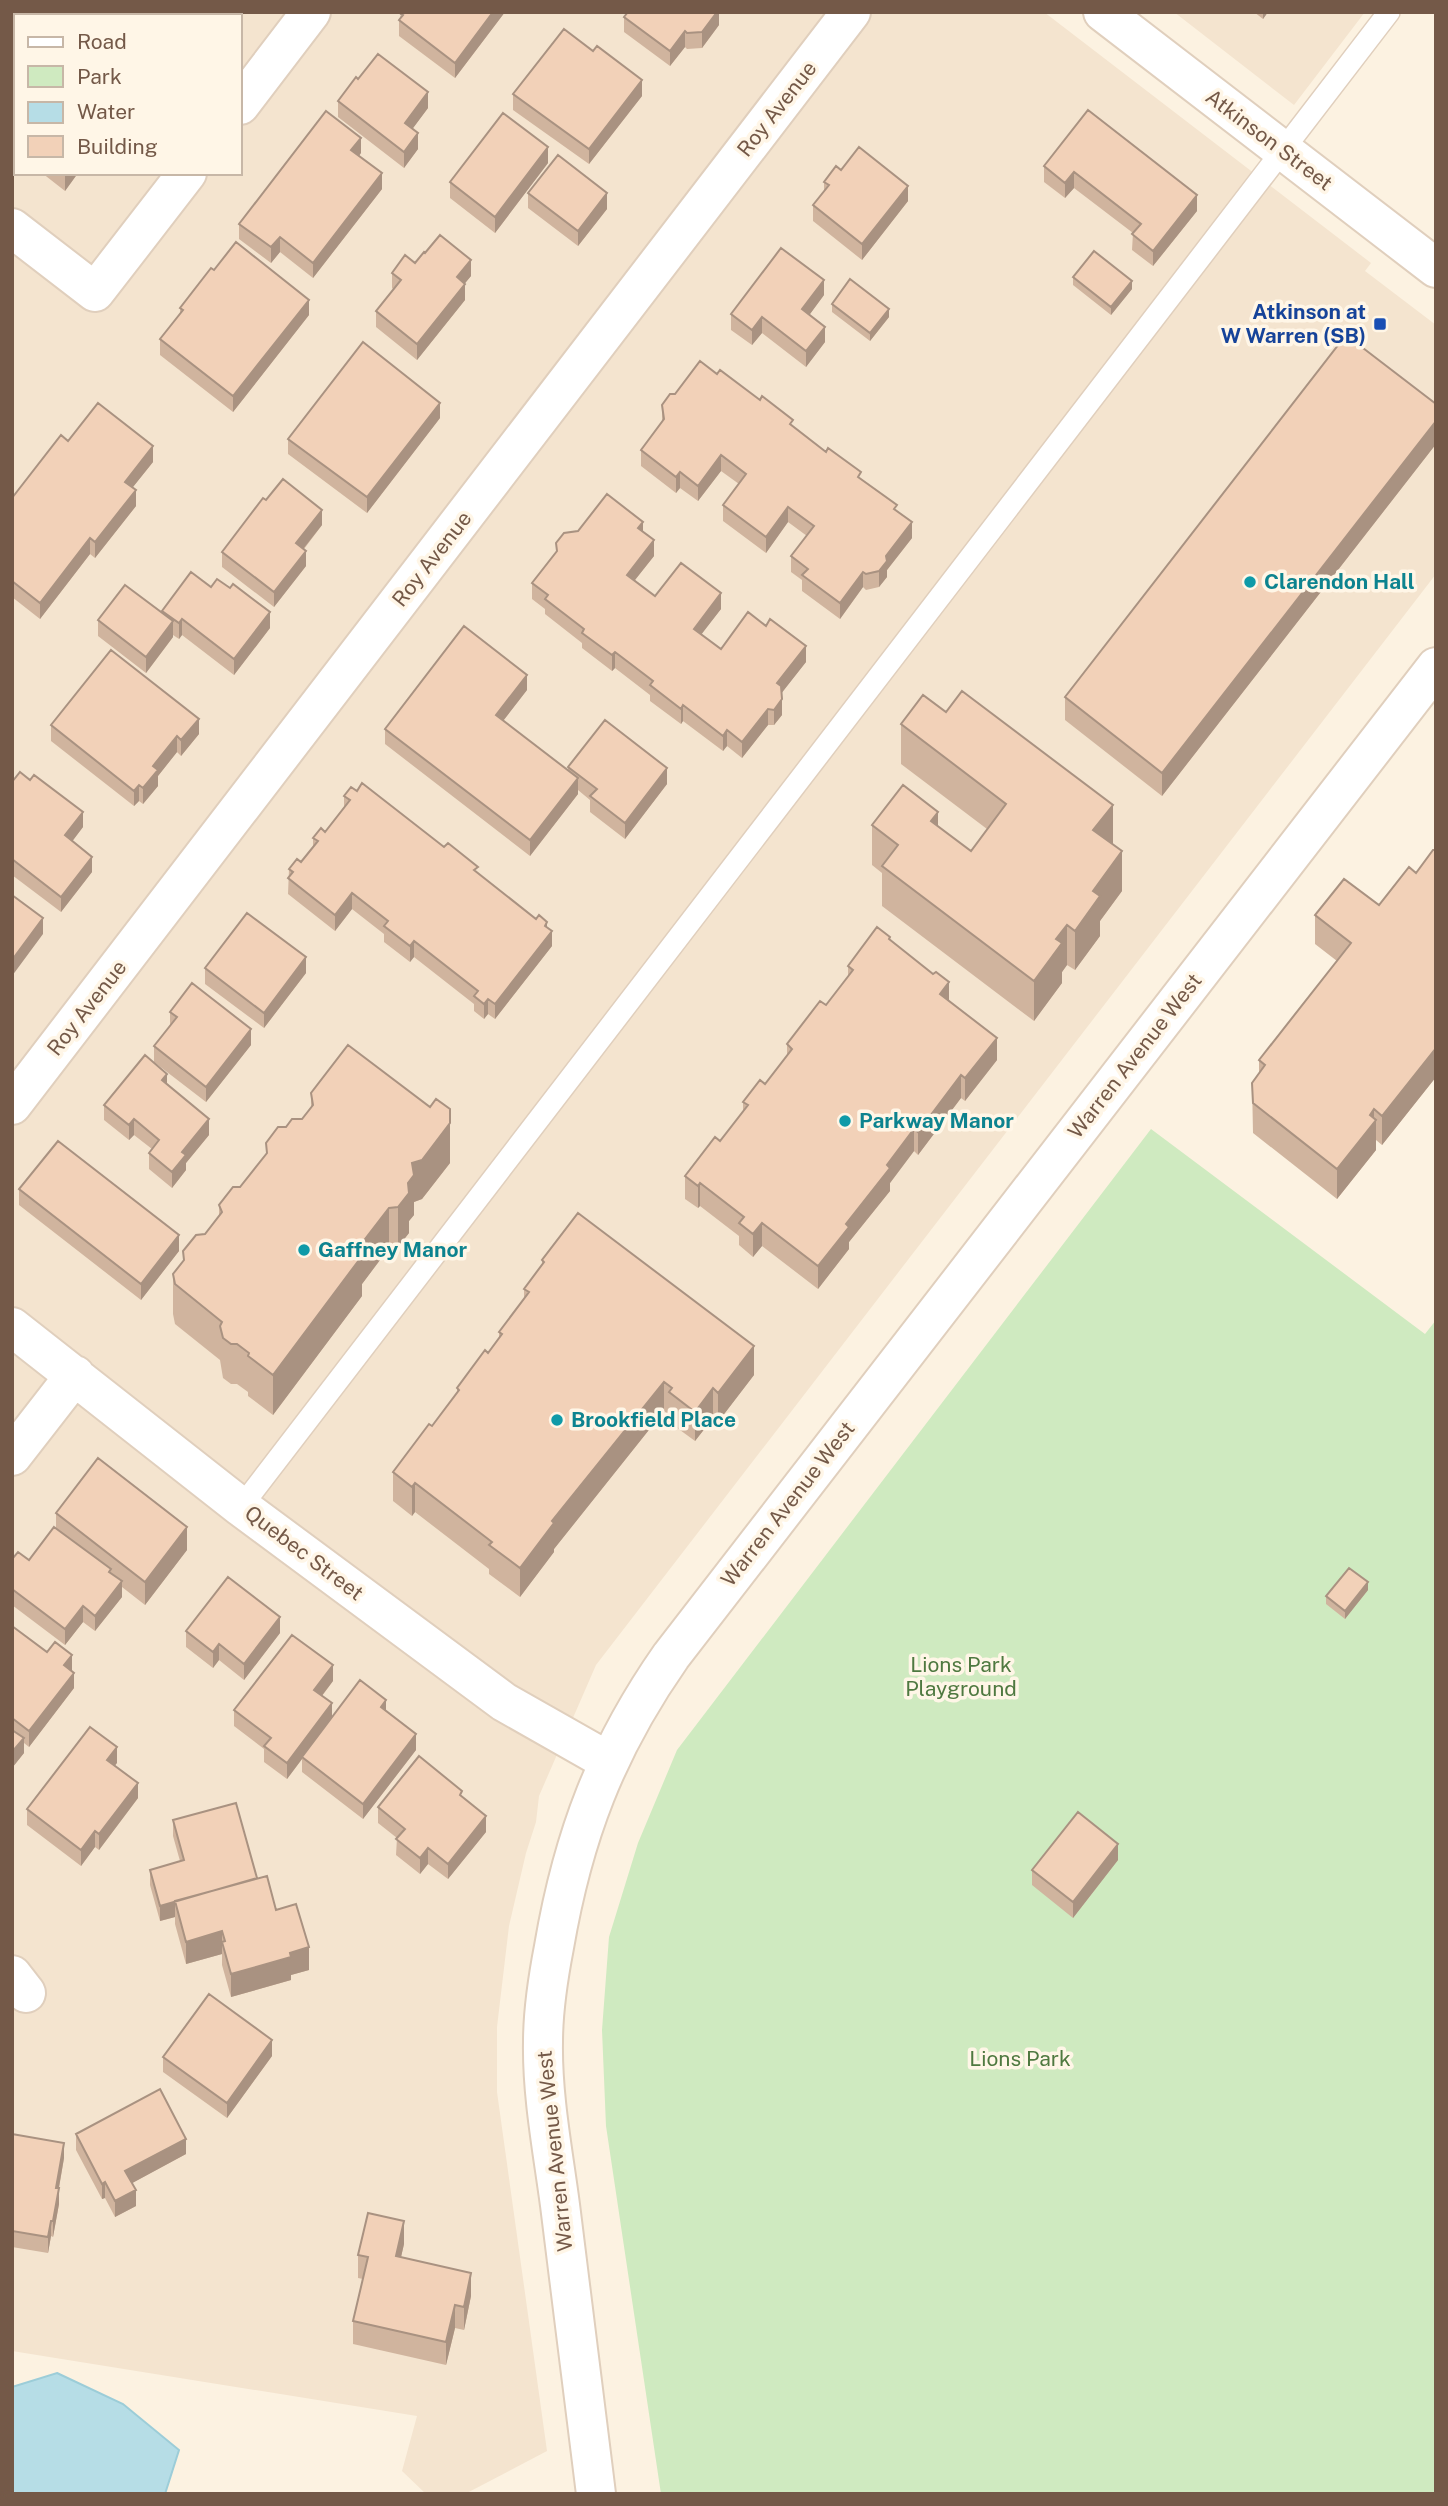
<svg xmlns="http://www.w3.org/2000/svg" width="1448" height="2506" viewBox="0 0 1448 2506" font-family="'Public Sans',sans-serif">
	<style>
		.residential { fill: #f4e4cf; fill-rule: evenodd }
		.green { fill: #cfeac0 }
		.water { fill: #b6dde6; stroke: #9ccdd8; stroke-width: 2 }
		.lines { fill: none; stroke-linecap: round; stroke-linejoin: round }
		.service-casing { stroke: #e0cfbd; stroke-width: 24 }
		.minor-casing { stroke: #e0cfbd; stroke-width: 42 }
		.tertiary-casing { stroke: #e0cfbd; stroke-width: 42 }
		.service { stroke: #fff; stroke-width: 21 }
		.minor { stroke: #fff; stroke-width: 38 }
		.tertiary { stroke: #fff; stroke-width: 38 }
		.wall { fill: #d0b49e }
		.shaded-wall { fill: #a99281 }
		.building { fill: #f2d1b8; stroke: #a99281; stroke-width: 2 }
		.transit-dot { fill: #1a4fb4; stroke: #fff6e7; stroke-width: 2.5 }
		.culture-dot { fill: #0f9aa8; stroke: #fff6e7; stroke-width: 2.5 }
		.labels { text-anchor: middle; stroke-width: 7; stroke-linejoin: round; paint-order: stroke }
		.street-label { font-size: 21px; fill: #745948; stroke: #fff6e7 }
		.transit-label { font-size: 21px; font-weight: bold; fill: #164399; stroke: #fff6e7; text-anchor: end }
		.culture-label { font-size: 21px; font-weight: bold; fill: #0d838f; stroke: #fff6e7; text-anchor: start }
		.park-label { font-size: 21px; fill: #4f7940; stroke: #fff6e7 }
	</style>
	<rect width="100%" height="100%" fill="#fcf2e1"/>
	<path class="residential" d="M12,12h1032l327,251 -6,8 71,54v249l-840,1091 -57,131 -3,26 -10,31 -17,73 -12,101v65l50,359 -82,43h-39l-24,-23 15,-55 -405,-65zM16,16h224v157h-224z
		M1174,12h191l-71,93z"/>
	<path class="green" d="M1151,1129l274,205 11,-14v1174h-775l-55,-368 -4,-96 7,-93 29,-94 39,-93z"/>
	<path class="water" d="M57,2373l66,31 56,46 -14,44h-153v-107z"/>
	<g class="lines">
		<defs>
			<path id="service" d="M241,1507l1148,-1495"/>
			<path id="minor" d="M1103,12l333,256
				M240,105l71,-93
				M12,228l83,64 92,-119
				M12,1105l839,-1093
				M12,1327l229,180 263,195 104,59
				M12,1456l63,-81
				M12,1975l14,18"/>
			<path id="tertiary" d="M596,2494c-12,-96 -24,-193 -36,-289 -7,-53 -18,-109 -17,-163 0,-31 5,-64 11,-95 19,-111 52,-198 117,-291l765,-989"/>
		</defs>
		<use href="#service" class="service-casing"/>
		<use href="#minor" class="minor-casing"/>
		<use href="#tertiary" class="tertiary-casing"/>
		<use href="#service" class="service"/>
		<use href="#minor" class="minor"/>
		<use href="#tertiary" class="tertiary"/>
	</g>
	<path class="wall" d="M77,12h132l-3,4h-131z
		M402,12h103l-50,66 -56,-42v-16z
		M623,12h96v13l-17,23 -15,1 -2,-2 -15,19 -46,-34v-15l2,-2z
		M1254,12h14l-5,7z
		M358,79l70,29 -16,21 6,20 -14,19 -66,-51v-16z
		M513,94l129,2 -53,68 -76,-54z
		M16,109v44l-4,-2v-38z
		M1088,110l109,101 -44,55 -21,-16 1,-17 -59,-45 -9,10 -21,-16v-16z
		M361,153l-2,3 23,33 -69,89 -33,-26 -9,11 -32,-24v-15z
		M548,163l-53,70 -45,-35v-16z
		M841,170l67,31 -46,59 -49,-39v-16l11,-13v-10z
		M42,173h36l-13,18z
		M528,193l79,16 -29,37 -50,-38z
		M425,253l46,23 -6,7v17l-48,60 -41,-33v-16l18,-21 -2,-2v-15l23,-10z
		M214,270l95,45 -76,97 -73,-57v-16l20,-25v-6z
		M1073,277l59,12 -21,26 -38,-30z
		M824,295l-15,20 16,27 -19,25 -44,-34 -10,12 -21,-15v-16z
		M832,304l57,13 -19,24 -38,-29z
		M717,374l76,53 68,52 36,32 15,27 -25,32v7l-8,10 -13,3 -3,-3 -23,32 -38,-28v-11l-11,-8v-16l16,-20 -19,-14 -22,31 -43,-32v-16l16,-21 -18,-13 -23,30 -18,-13 -4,5 -35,-27v-16l21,-28v-17l13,-11z
		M1436,404v40l-274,352 -97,-76v-23z
		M440,418l-73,95 -79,-59v-15z
		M68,441l85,21 -21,26 4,18 -41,52 -5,-4 -50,65 -28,-22v-99z
		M266,500l56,25 -18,24 2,17 -32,41 -52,-40v-15z
		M643,532l11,24 -19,24 20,16 66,13 -20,25 20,15 85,13 -25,31 1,22 -8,10h-6l-26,33 -15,-12 -4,5 -40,-30 -2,3 -31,-23v-6l-35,-27 -3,3 -30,-23v-5l-37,-29v-5l-13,-10v-16l24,-31v-9z
		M211,587l59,41 -36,47 -52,-40 -3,4 -6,-4v2l-27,36 -48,-37v-16l64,-7v-2z
		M527,690l-24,31 65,49v-3l99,17 -42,55 -35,-27v-12l-12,-10v4l-48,62 -145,-112v-15z
		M901,724l212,120 9,47 -22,30v15l-25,34 -8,-5 -5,7v11l-28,38 -152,-115v-33l-10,-8v-40l66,1 33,25 16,-22 -86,-65z
		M51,725l148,9 -18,22 -4,-4 -19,24v10l-15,18 -4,-3 -5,5 -83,-65z
		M12,782l71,45 -11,14 20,31 -31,40 -49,-37z
		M357,791l121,82 69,54 5,19 -57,73 -7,-5 -4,5 -10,-8v-7l-60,-47 -4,5 -26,-20v-8l-32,-25 -17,22 -47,-37 1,-25 12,-7 12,-14v-10l12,-6 19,-25v-11z
		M1436,850v227l-54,68 -6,-5v10l-39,49 -84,-66 -1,-50 7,-10v-13l78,-99 -22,-17v-29l64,-10 37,-32z
		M890,940l59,61 48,59 -32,41 -4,-3 -43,57 -4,-4 -24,32v8l-41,51v7l-31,40 -56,-43 -9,11 -14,-12v-9l-39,-30 -2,2 -13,-9v-23l35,-35 23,-29v-10l22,-18 22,-28v-12l39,-39 22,-28v-11z
		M205,968l101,5 -42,55 -59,-44z
		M170,1012l81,33 -45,57 -52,-40v-16l16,-20z
		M167,1085l42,50 -23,28v7l-14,18 -23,-19v-16l3,-4 -18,-14 -5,5 -25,-20v-15z
		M311,1093l139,70 -28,36 -8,3v13l-5,6v12l-11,14 -9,1 -27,36v12l-89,119 -25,-19v-4l-11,-8h-6l-8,-6 -3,-18 -45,-36 -2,-10v-40l10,-13v-10l22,-17 14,-18v-11l21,-18 26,-33v-11l20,-16 16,-8 9,-12z
		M19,1189l160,62 -38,49 -122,-95z
		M542,1260l212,115 -36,47 -5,-4 -18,23 -26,-19v-7l-5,-4 -110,138v3l-34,45 -31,-23v-5l-74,-57 -3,4 -19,-15v-29l39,-46 25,-33v-5l31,-35 11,-15v-6l25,-33v-10l18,-24z
		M56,1513l131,37 -42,55 -23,-18v10l-27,34 -12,-9 -18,23 -53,-40v-46l17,1 27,-32z
		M1368,1590l-23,29 -19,-15v-8z
		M12,1626l60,44 2,18 -45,59 -5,-4v10l-12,15z
		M186,1631l94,2 -36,47 -25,-20 -6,8 -27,-21z
		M333,1681l-11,15 10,21 54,-6 30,39 -53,69 -61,-47v-13l-15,20 -23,-17v-13l-30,-23v-16z
		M117,1763l-2,2 23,33 -39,52 -4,-3 -14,19 -54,-41v-16z
		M462,1797l24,35 -38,47 -20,-15 -8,10 -24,-19 1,-17 -19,-15v-16z
		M173,1820l84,58 19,32 33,60 -18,5v5l-60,17 -9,-32v-11l-36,10 -11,-40v-7l-15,4 -10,-36v-15l30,-9 -7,-25z
		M1118,1860l-45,58 -41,-33v-15z
		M272,2056l-45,62 -64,-46v-15z
		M12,2134l52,24 -5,30v16l-6,33 -2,-1 -3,17 -36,-6z
		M76,2134l110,20 -54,29 4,23 -21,11 -10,-19 -3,1 -26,-49z
		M404,2244l-3,13 70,39 -7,34 -9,-2 -9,37 -93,-21v-23l10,-42 -5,-1v-23z"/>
	<path class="shaded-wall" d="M197,12h12l-3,4h-11z
		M493,12h12l-50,66v-15z
		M717,12h2v13l-17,23v-16z
		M1263,12h5l-5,7z
		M685,31v16l-15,19v-15z
		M642,80v16l-53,68v-15z
		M428,92v16l-23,31v-16z
		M418,133v16l-14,19v-16z
		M361,138v15l-10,13v-16z
		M548,147v16l-53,70v-16z
		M1074,172v16l-9,10v-15z
		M66,173h12l-13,18v-16z
		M382,173v16l-69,89v-15z
		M908,186v15l-46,59v-16z
		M607,193v16l-29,37v-15z
		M1197,195v16l-44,55v-15z
		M280,237v15l-9,11v-16z
		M471,260v16l-14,17v-16z
		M824,280v15l-22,30v-16z
		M1132,281v8l-21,26v-8z
		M465,284v16l-48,60v-16z
		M309,300v15l-76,97v-16z
		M889,309v8l-19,24v-8z
		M762,317v16l-10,12v-15z
		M825,327v15l-19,25v-16z
		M440,403v15l-73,95v-16z
		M1436,421v23l-274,352v-23z
		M153,446v16l-28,35v-15z
		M721,455v16l-23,30v-15z
		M680,472v16l-4,5v-16z
		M136,490v16l-41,52v-16z
		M788,507v15l-22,31v-16z
		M322,510v15l-26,33v-15z
		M643,522v15l-5,-9z
		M912,522v16l-25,32v7l-8,10v-16l7,-15z
		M90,538v16l-50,65v-16z
		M654,540v16l-27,34v-15z
		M306,551v15l-32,41v-15z
		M863,572v15l-23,32v-16z
		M721,593v16l-27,35v-15z
		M270,612v16l-36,47v-16z
		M182,619v16l-3,4v-16z
		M173,621v16l-27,36v-16z
		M806,646v16l-29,37v-16z
		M615,652v16l-3,3v-16z
		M527,675v15l-31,40v-15z
		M782,699v16l-8,10v-15z
		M683,705v16l-2,3v-15z
		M768,709v16l-26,33v-16z
		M199,719v15l-18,22v-16z
		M727,730v16l-4,5v-15z
		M177,736v16l-19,24v10l-15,18v-16l10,-22z
		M667,768v16l-42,55v-16z
		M578,778v16l-48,62v-16z
		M139,785v16l-5,5v-15z
		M1113,805v40l-20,-15z
		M83,812v15l-18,24v-16z
		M938,812v40l-7,-31z
		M1122,851v40l-22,30v15l-25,34v-39l18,-40z
		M92,857v15l-31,40v-15z
		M352,893v16l-17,22v-16z
		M43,918v16l-31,42v-16z
		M547,922v14l5,-5v15l-57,73v-15z
		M1067,925v40l-5,7v11l-28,38v-40l22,-42z
		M414,941v16l-4,5v-16z
		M306,957v16l-42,55v-15z
		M949,982v23l-9,-11z
		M488,999v15l-4,5v-15z
		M251,1029v16l-45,57v-15z
		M997,1038v22l-32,41v-23z
		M1436,1048v29l-54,68v-29z
		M167,1074v15l-5,-9z
		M961,1075v23l-43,57v-23z
		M450,1109v54l-28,36 -8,3v13l-5,6v12l-11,14v-40l10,-24 4,-20z
		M1374,1109v13l2,-2v30l-39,49v-30l33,-54z
		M134,1119v16l-5,5v-15z
		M209,1119v16l-23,28v7l-14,18v-16l10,-20z
		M914,1129v22l-24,32v8l-41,51v7l-31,40v-23l28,-42 41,-59z
		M700,1183v23l-2,2v-22z
		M389,1208v40l-27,36v12l-89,119v-40l86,-128z
		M762,1223v23l-9,11v-23z
		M179,1235v16l-38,49v-16z
		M754,1346v29l-36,47v-29z
		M664,1382v29l-110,138v3l-34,45v-29l32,-47z
		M713,1388v30l-18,23v-29z
		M415,1483v29l-3,4v-29z
		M187,1527v23l-42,55v-23z
		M122,1581v16l-27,34v-15z
		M1368,1582v8l-23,29v-8z
		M83,1606v16l-18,23v-16z
		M280,1617v16l-36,47v-16z
		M219,1644v16l-6,8v-16z
		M72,1655v15l-8,10v-15z
		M333,1665v16l-19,25v-16z
		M74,1673v15l-45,59v-16z
		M386,1700v15l-5,-8z
		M332,1703v15l-30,39v2l-15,20v-16z
		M416,1734v16l-53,69v-15z
		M24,1738v15l-12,15v-16z
		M117,1747v16l-10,12v-15z
		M138,1783v15l-39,52v-16z
		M486,1816v16l-38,47v-15z
		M95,1831v16l-14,19v-16z
		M1118,1844v16l-45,58v-16z
		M428,1848v16l-8,10v-16z
		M175,1902v15l-15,4v-15z
		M222,1931v23l-36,10v-22z
		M309,1947v23l-18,5v5l-60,17v-23l59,-21z
		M272,2040v16l-45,62v-15z
		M186,2139v15l-61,33v-16z
		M64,2143v15l-8,46v-16z
		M105,2182v16l-3,1v-15z
		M59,2188v16l-6,33v-16z
		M136,2190v16l-21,11v-16z
		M51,2221v15l-3,17v-16z
		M404,2221v23l-8,35v-23z
		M471,2273v23l-7,34v-23z
		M455,2305v23l-9,37v-23z"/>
	<path class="building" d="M77,12h97l4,4h-103z
		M185,12h12l-2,4h-5z
		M402,12h91l-38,51 -56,-43 4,-5 -2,-1z
		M628,12h89l-15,20 -15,1 -2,-2 -15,20 -46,-34z
		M564,29l29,22 4,-5 45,34 -53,69 -76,-55z
		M378,54l50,38 -23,31 13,10 -14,19 -66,-51 18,-24 2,2z
		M16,109v29l-4,-3v-22z
		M1088,110l109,85 -44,56 -21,-17 9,-10 -67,-52 -9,11 -21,-17z
		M326,111l35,27 -10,12 31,23 -69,90 -33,-26 -9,10 -32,-23z
		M503,113l45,34 -53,70 -45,-35z
		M859,147l49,39 -46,58 -49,-39 16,-20 -5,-3 12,-16 5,4z
		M558,155l49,38 -29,38 -50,-38z
		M440,235l31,25 -14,17 8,7 -48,60 -41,-33 25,-31 -9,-7 13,-18 10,8 9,-11 1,1z
		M236,242l73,58 -76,96 -73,-57 23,-29 -3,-2 31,-40 3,2z
		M781,248l43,32 -22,29 23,18 -19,24 -44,-34 -10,13 -21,-16z
		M1094,251l38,30 -21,26 -38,-30z
		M850,279l39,30 -19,24 -38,-29z
		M1346,335l90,69v17l-274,352 -97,-76z
		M363,342l77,61 -73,94 -79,-58z
		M700,361l17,13 3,-4 40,30 2,-4 31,24 -3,4 36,28 2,-4 33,24 -3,5 39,28 -3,4 18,13 -26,34 1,5 -8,10 -13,3 -3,-2 -23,31 -38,-28 6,-6 -17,-13 23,-30 -26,-19 -22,30 -43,-32 23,-31 -25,-19 -23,31 -18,-14 -4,5 -35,-27 23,-31 -2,-14 8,-11h5z
		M98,403l55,43 -28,36 11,8 -41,52 -5,-4 -50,65 -28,-22v-83l49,-63 7,6z
		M283,479l39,31 -26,33 10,8 -32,41 -52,-40 41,-54 3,2z
		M607,494l36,28 -5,6 16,12 -27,35 28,21 26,-33 40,30 -27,36 27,20 27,-37 18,14 4,-7 36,27 -29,37 4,3 1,13 -8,11 -6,-1 -26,33 -15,-12 -4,6 -40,-31 -2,4 -31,-24 3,-4 -38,-29 -3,3 -30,-22 2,-4 -39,-30 3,-4 -16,-12 25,-32 -1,-8 8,-10 14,-2z
		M191,572l20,15 6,-8 13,9 3,-4 37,28 -36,47 -52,-40 -3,4 -17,-12z
		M125,585l48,36 -27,36 -48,-37z
		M464,626l63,49 -31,40 82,63 -48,62 -145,-111z
		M111,650l88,69 -18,21 -4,-4 -24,30 5,4 -15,18 -4,-3 -5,6 -83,-66z
		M962,691l151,114 -20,25 29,21 -29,40 7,5 -25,35 -8,-6 -11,14 6,4 -28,38 -152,-115 16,-21 -26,-20 31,-40 35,27 -7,9 40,30 35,-47 -105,-80 22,-29 23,17z
		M605,720l62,48 -42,55 -35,-27 7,-7 -29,-22z
		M20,772l10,8 4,-5 49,37 -18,23 27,22 -31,40 -49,-38v-77z
		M362,783l82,64 4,-4 30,24 -4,3 62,49 3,-4 8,7 -2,4 7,5 -57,73 -7,-5 -4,5 -10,-8 4,-5 -64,-50 -4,5 -26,-20 4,-5 -36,-28 -17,22 -47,-37 5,-6 -4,-3 8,-10 4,3 17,-21 -5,-3 8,-10 4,4 25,-32 -6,-4 7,-9 6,4z
		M1433,850h3v198l-54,68 -8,-7 -4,6 6,5 -39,49 -84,-66 -1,-20 13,-18 -6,-5 92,-117 -36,-28 29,-36 35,26 30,-38 7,6z
		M12,895l31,23 -31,42z
		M247,913l59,44 -42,56 -59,-45z
		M877,927l13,10 -1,2 44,35 3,-2 13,10 -9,12 57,44 -32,40 -4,-3 -43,57 -4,-3 -27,36 3,3 -44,56 3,3 -31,39 -56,-43 -9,11 -14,-11 5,-6 -44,-34 -2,3 -13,-10 30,-39 5,4 28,-36 -5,-3 17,-22 5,4 27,-35 -5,-5 33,-43 6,4 27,-35 -5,-4z
		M192,983l59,46 -45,58 -52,-41 23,-29 -7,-5z
		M348,1045l82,62 6,-8 14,10v14l-28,37 -10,3 2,12 -6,8 1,10 -11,14 -9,1 -30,39 3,9 -89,119 -25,-19 1,-3 -12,-9h-6l-8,-6 -3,-12 2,-4 -47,-38 -2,-10 11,-14 -1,-9 13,-16 9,-1 17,-22 -3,-7 14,-18h7l27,-34 -1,-10 12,-16h8l6,-8h10l11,-14 -2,-12z
		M145,1055l22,19 -5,6 47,39 -27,33 4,3 -14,17 -23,-19 10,-13 -25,-21 -5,6 -25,-20z
		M58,1141l121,94 -38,49 -122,-95z
		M578,1213l176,133 -36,47 -5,-5 -18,24 -26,-20 3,-4 -8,-6 -112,139 2,2 -34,45 -31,-23 3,-3 -77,-59 -3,4 -19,-15 36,-48 3,2 27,-36 -2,-2 28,-38 3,3 14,-19 -3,-2 30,-40 -5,-3 20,-27 -2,-2z
		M98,1458l89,69 -42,55 -89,-69z
		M54,1527l57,42 -2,3 13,9 -27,35 -12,-10 -18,23 -53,-40v-30l6,-7 11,8z
		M1349,1568l19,14 -23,29 -19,-15z
		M228,1577l52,40 -36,47 -25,-20 -6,8 -27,-21z
		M12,1626l35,26 8,-10 17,13 -8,10 10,8 -45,58 -17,-13z
		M292,1635l41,30 -19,25 18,13 -45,60 -23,-17 7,-8 -37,-28z
		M360,1680l26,20 -5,7 35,27 -53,70 -61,-47z
		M90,1727l27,20 -10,13 31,23 -39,51 -4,-3 -14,19 -54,-41z
		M12,1730l12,8 -12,14z
		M419,1756l43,35 -2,4 26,21 -38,48 -20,-16 -8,10 -24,-19 9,-10 -27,-22z
		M236,1803l21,75 -97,28 -10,-36 34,-10 -11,-40z
		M1078,1812l40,32 -45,58 -41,-32z
		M267,1876l9,34 20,-6 13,43 -19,6 1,4 -60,17 -9,-32 3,-1 -3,-10 -36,11 -11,-41z
		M209,1994l63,46 -45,63 -64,-46z
		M160,2089l26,50 -61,32 11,19 -21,11 -10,-19 -3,2 -26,-50z
		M12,2134l52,9 -8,45h3l-6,33h-2l-3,16 -36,-6z
		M368,2213l36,8 -8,35 75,17 -7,34 -9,-2 -9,37 -93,-21 15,-64 -10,-2z"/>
	<rect class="transit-dot" x="1373" y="317" width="14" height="14" rx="3.5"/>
	<g class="culture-dot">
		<circle cx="1250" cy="582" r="7"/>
		<circle cx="845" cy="1121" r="7"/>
		<circle cx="304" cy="1250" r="7"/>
		<circle cx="557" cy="1420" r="7"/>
	</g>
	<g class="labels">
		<g class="street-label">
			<text transform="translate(777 109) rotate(-52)" y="7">Roy Avenue</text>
			<text transform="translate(1269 140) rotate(37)" y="7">Atkinson Street</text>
			<text transform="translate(432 559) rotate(-52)" y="7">Roy Avenue</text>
			<text transform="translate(87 1008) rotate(-52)" y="7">Roy Avenue</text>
			<text transform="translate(1135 1056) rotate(-52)" y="7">Warren Avenue West</text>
			<text transform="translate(788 1504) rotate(-52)" y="7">Warren Avenue West</text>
			<text transform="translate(304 1553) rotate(37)" y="7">Quebec Street</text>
			<text transform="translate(555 2151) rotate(-96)" y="7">Warren Avenue West</text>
		</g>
		<g class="transit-label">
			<text x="1366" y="319">Atkinson at<tspan x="1366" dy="24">W Warren (SB)</tspan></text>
		</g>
		<g class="culture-label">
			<text x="1264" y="589">Clarendon Hall</text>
			<text x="859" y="1128">Parkway Manor</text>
			<text x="318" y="1257">Gaffney Manor</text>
			<text x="571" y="1427">Brookfield Place</text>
		</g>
		<g class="park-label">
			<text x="961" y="1672">Lions Park<tspan x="961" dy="24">Playground</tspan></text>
			<text x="1020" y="2066">Lions Park</text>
		</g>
	</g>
	<rect width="1448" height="2506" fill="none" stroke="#745948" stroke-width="28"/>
	<rect x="14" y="14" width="228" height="161" fill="#fff6e7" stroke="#c7b7a7" stroke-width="2"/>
	<rect x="28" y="37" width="35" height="10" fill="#ffffff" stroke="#c7b7a7" stroke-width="2"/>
	<text x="77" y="49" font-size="21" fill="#745948">Road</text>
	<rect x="28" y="66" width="35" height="21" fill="#cfeac0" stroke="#c7b7a7" stroke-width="2"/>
	<text x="77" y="84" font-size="21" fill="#745948">Park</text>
	<rect x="28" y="102" width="35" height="21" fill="#b6dde6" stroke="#c7b7a7" stroke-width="2"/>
	<text x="77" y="119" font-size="21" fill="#745948">Water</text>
	<rect x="28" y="136" width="35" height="21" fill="#f2d1b8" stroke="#c7b7a7" stroke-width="2"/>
	<text x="77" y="154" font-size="21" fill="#745948">Building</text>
</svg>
